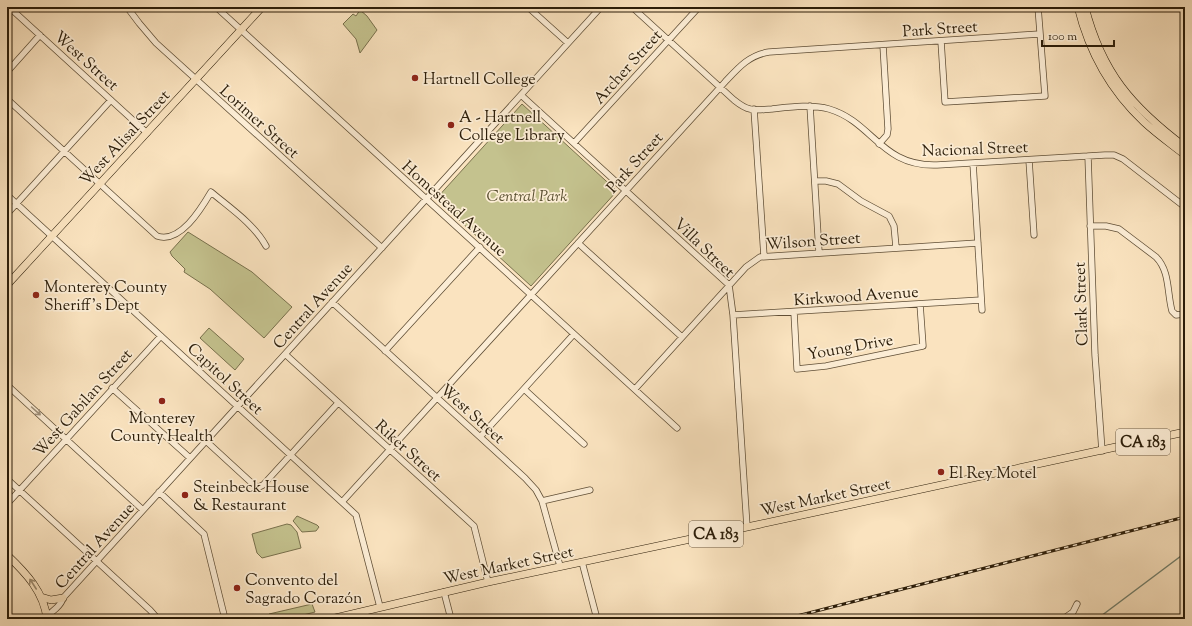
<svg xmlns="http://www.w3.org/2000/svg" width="1192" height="626" viewBox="0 0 1192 626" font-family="'Sorts Mill Goudy',serif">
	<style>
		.green { fill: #c4c28e; stroke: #78704c }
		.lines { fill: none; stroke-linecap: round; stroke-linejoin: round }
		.stream { stroke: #717e6c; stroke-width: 1.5 }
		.minor-casing { stroke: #5f4e36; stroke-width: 7 }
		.major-casing { stroke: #2b1d09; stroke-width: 8 }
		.minor { stroke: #fcedd5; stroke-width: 5.5 }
		.major { stroke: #fae3bf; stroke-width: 7 }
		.rail-casing { stroke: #2b1d09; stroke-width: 3 }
		.rail { stroke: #fcedd5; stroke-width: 1.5; stroke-dasharray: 4.5; stroke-linecap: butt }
		.oneway { stroke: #9e8f79 }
		.oneway2 { stroke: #9d8a6d }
		.poi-dot { fill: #8f2418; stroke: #fcedd5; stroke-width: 1.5 }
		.labels { text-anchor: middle; stroke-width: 3.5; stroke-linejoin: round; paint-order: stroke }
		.shield { fill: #fcedd5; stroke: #6a5b46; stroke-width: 1 }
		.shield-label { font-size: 15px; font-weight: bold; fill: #2b1d09 }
		.street-label { font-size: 16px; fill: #2b1d09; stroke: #fcedd5 }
		.poi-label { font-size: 16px; fill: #2b1d09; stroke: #fcedd5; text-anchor: start }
		.park-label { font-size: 16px; font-style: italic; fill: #594f31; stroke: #fcedd5 }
	</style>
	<rect width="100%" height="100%" fill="#fae3bf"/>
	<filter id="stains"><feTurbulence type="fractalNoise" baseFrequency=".005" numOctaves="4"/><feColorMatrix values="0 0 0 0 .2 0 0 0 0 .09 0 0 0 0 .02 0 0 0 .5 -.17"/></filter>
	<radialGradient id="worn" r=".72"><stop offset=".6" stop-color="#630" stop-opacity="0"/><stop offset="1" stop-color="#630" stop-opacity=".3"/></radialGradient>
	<path class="green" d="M360,10l7,6 10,14 -17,23 -4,-14 -13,-15 10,-10 3,2z
		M522,104l95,87 -86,95 -95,-87z
		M188,232l64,40 40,35 -28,31 -54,-49 -26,-17 1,-3 -13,-13 -2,-4z
		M209,328l35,31 -9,11 -35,-32z
		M297,516l20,9 2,2 -3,4 -14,1 -8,-10 -1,-1z
		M287,524l4,1 6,7 4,16 -39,10 -5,-5 -5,-19z
		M312,604l3,8 -28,7h-17l-1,-5z"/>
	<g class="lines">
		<path class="stream" d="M1097,619l88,-66"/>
		<defs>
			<path id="minor" d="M9,7l138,126
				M127,7l12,16 17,20 226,205
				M216,7l461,421
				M632,7l102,93c5,4 10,8 16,9 7,2 15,0 22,0 18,-2 39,-5 57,0 44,13 52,58 108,56l168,-10h9l9,4 62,48
				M529,8l39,35
				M941,41l4,61 100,-6 -7,-89
				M7,72l33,-37
				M521,95l208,190 4,30 14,212
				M7,99l150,137c23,8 44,-27 54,-44 19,16 43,32 55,54
				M810,106l9,146
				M754,109l10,147
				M574,143l125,-136
				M879,144l8,-9 1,-6 -5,-84
				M1088,156l7,199 7,96
				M1029,160l5,75
				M973,163l9,147
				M815,181h11l12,3 23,17 28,15 5,10 2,21
				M7,195l349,320 24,92
				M7,214l104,-114
				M1090,226h16l13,3 37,28c14,14 11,36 16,54l4,4 9,-1
				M578,243l104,94
				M332,302l193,176 11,12 6,11 18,65
				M794,312l3,57 29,-3 97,-20 -3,-42
				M733,315l248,-15
				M385,351l95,-104
				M285,354l189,172 14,56
				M7,385l136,125
				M112,388l78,70
				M524,389l60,55
				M635,389l111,-122 14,-10 218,-14
				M480,437l94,-103
				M206,441l49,45 4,1 4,-2 75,-82
				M7,479l143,131 8,9
				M159,492l45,42 21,85
				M542,501l48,-11
				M342,502l383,-420c13,-14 24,-27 44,-30l271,-18
				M7,504l154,-168
				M582,562l15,57
				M444,592l7,27
				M42,619c7,-5 19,-12 21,-21l538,-591
				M1063,619l10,-7 4,-8"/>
			<path id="major" d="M1078,7c11,45 33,84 66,115 13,12 27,22 41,33
				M1085,7c17,66 47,100 100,140
				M7,285l255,-278
				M7,555c19,18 37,37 40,64
				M41,597l10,3 12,-2
				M331,619l157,-37 259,-55 438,-95"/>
		</defs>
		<use href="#minor" class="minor-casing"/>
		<use href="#major" class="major-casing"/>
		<use href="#minor" class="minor"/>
		<use href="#major" class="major"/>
		<defs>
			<path id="rail" d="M785,619l400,-102"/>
		</defs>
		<use href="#rail" class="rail-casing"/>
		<use href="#rail" class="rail"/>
	</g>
	<defs><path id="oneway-shaft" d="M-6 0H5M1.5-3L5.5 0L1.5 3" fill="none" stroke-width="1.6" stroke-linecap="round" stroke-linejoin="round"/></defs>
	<use class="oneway" href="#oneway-shaft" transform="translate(36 411) rotate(42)"/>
	<use class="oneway2" href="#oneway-shaft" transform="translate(33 584) rotate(-123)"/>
	<g class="poi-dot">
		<circle cx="415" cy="78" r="4"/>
		<circle cx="451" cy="125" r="4"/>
		<circle cx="36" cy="295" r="4"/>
		<circle cx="162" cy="401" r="4"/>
		<circle cx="941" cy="472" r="4"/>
		<circle cx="185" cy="495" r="4"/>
		<circle cx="237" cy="588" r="4"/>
	</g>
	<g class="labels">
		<g class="shield">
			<rect x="1116" y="429" width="54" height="26" rx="3"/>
			<rect x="689" y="521" width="54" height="26" rx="3"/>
		</g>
		<g class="shield-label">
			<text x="1143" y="447">CA 183</text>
			<text x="716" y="539">CA 183</text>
		</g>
		<g class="street-label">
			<text transform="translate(940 28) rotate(-4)" y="6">Park Street</text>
			<text transform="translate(87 60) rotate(42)" y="6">West Street</text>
			<text transform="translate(627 66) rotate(-48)" y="6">Archer Street</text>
			<text transform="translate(260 121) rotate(42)" y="6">Lorimer Street</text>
			<text transform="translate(124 137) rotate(-47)" y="6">West Alisal Street</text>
			<text transform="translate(975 148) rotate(-2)" y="6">Nacional Street</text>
			<text transform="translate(634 162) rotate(-48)" y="6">Park Street</text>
			<text transform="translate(455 208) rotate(42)" y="6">Homestead Avenue</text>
			<text transform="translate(813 240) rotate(-4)" y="6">Wilson Street</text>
			<text transform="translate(705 247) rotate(44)" y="6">Villa Street</text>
			<text transform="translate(856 295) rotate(-4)" y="6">Kirkwood Avenue</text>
			<text transform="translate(1080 304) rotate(-92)" y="6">Clark Street</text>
			<text transform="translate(312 305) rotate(-48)" y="6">Central Avenue</text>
			<text transform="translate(850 346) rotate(-10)" y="6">Young Drive</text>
			<text transform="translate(226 378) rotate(43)" y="6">Capitol Street</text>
			<text transform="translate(82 402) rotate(-48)" y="6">West Gabilan Street</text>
			<text transform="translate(473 413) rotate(42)" y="6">West Street</text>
			<text transform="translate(409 450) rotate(42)" y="6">Riker Street</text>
			<text transform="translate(825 496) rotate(-12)" y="6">West Market Street</text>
			<text transform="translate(94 545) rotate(-48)" y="6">Central Avenue</text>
			<text transform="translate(508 564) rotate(-12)" y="6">West Market Street</text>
		</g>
		<g class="poi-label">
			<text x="423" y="84">Hartnell College</text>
			<text x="459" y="122">A - Hartnell<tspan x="459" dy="18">College Library</tspan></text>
			<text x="44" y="292">Monterey County<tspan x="44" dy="18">Sheriff's Dept</tspan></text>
			<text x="162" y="423" text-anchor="middle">Monterey<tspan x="162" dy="18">County Health</tspan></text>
			<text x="949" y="478">El Rey Motel</text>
			<text x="193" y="492">Steinbeck House<tspan x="193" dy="18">&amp; Restaurant</tspan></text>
			<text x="245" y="585">Convento del<tspan x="245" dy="18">Sagrado Corazón</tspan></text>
		</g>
		<g class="park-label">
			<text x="527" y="201">Central Park</text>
		</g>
	</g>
	<rect width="1192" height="626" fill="none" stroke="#fae3bf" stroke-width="24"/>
	<rect x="8" y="8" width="1176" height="610" fill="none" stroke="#2b1d09" stroke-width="2"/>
	<rect x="12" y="12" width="1168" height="602" fill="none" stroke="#2b1d09"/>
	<path d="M1042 40v6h72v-6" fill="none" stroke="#2b1d09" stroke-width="2"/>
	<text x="1048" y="40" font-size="12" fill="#2b1d09" stroke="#fcedd5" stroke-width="3" paint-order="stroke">100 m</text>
	<rect width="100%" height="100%" filter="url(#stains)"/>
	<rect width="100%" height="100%" fill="url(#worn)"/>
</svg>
